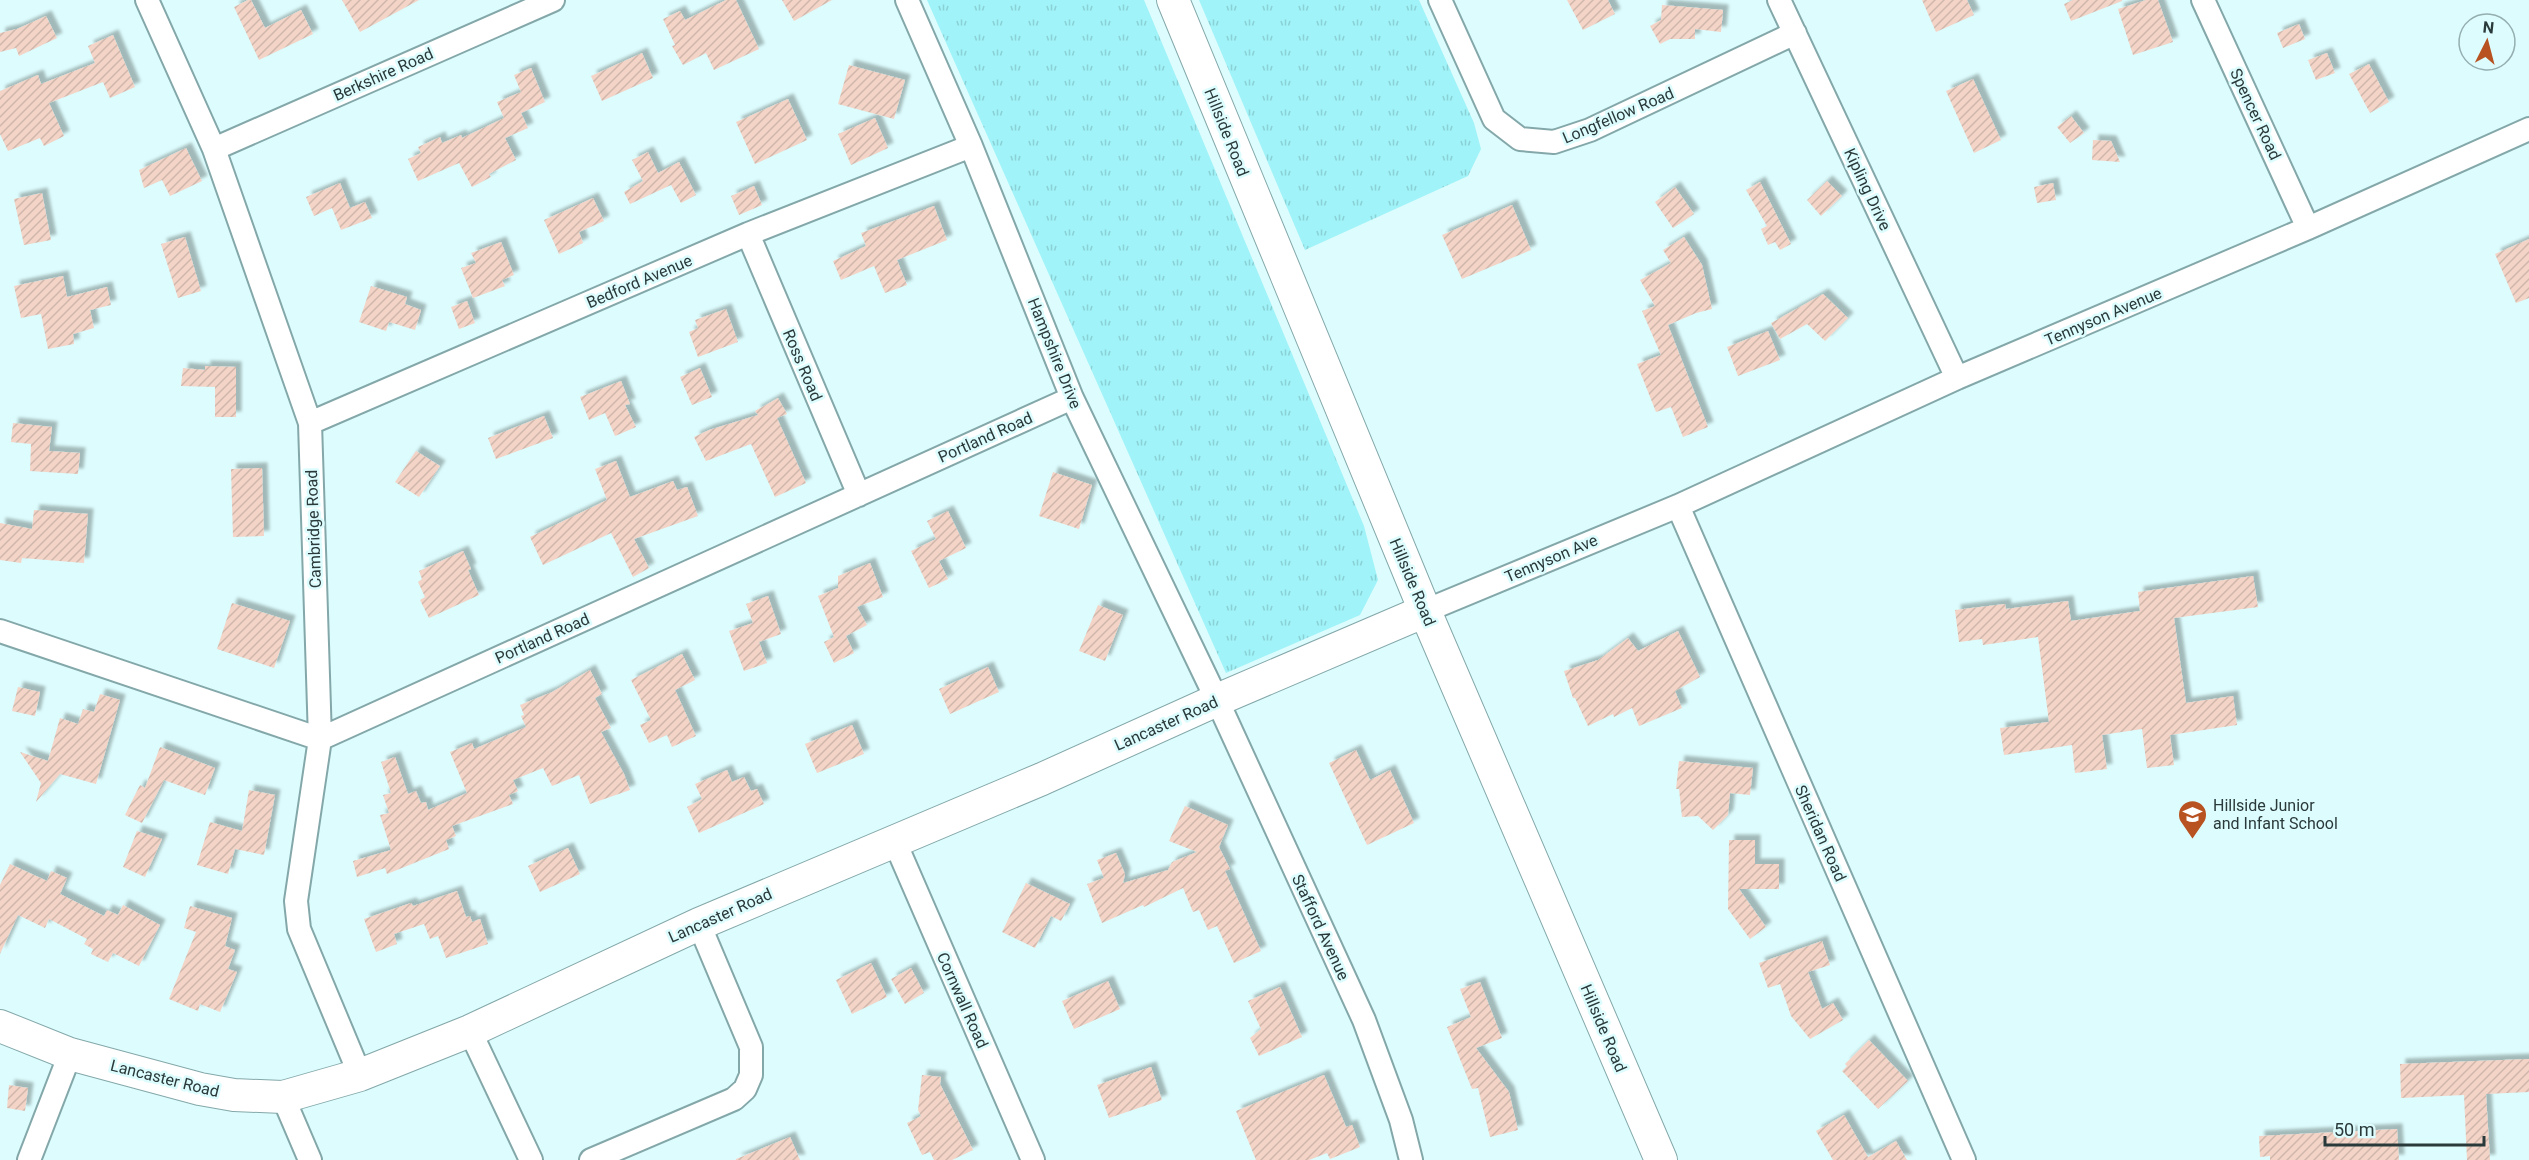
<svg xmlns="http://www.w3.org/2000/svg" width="2529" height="1160" viewBox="0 0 2529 1160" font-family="Roboto,sans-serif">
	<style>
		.grass { fill: url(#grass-tufts) }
		.building { fill: url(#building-hatch); filter: url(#shadow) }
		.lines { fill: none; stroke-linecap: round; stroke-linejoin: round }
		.street-casing { stroke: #84a8aa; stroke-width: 26 }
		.secondary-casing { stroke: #84a8aa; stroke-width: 34 }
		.street { stroke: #fff; stroke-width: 22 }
		.secondary { stroke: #fff; stroke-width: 32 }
		.labels { text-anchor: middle; stroke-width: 5; stroke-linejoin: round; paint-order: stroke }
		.street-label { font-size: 16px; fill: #2a393a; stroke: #ddfcfd }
		.poi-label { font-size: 16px; fill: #2a393a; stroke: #ddfcfd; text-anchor: start }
	</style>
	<defs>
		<pattern id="grass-tufts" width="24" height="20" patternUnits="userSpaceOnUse" patternTransform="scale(1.5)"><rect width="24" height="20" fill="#a0f3f8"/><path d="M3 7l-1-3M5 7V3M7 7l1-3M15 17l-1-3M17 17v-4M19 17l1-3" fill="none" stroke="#8ad1d5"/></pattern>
		<pattern id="building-hatch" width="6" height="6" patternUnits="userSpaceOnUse" patternTransform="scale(1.5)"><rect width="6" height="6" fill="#f3d4c7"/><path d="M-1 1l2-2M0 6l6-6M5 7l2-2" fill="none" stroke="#d0b7ac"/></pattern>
		<filter id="shadow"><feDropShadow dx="5.5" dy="-5.5" stdDeviation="1.5" flood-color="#0004"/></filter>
	</defs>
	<rect width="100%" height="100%" fill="#ddfcfd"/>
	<path class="grass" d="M927,0h217l220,526 14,54 -18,35 -134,58z
		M1199,0h220l55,123 7,26 -13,27 -163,74z"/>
	<path class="building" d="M248,0h3l14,28 36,-18 12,24 -54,26 -25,-53z
		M342,0h77l-59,32z
		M726,0h10l23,49 -45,21 -8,-17 -23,12 -11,-19 3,-1 -12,-26 17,-8 5,9z
		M782,0h50l-38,21z
		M1567,0h41l7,14 -32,16z
		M1922,0h45l7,15 -38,17z
		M2073,0h49v1l-51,20 -7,-17z
		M2146,0h12l15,42 -40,13 -15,-46z
		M1662,5l61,5 -2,22 -26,-3v10h-25l-10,5 -10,-18 11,-6z
		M46,16l11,22 -38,18 -3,-8 -16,4v-19l17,-4z
		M2299,24l6,15 -22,9 -6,-15z
		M113,35l22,52 -25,11 -7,-16 -54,21 15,33 -20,10 -4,-8 -32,13 -8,-17v-43l38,-16 3,9 54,-21 -7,-17z
		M642,53l11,25 -51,23 -11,-25z
		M2327,53l8,20 -19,7 -8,-20z
		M2369,64l20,38 -19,11 -21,-39z
		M849,65l56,15 -11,39 -56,-15z
		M531,68l14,34 -24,11 7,15 -23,10 11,22 -27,14 2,3 -19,10 -13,-24 -41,18 -10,-22 13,-6 -3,-6 22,-10 2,6 19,-8 1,3 42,-20 -7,-16 24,-10 -7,-17z
		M1973,79l28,61 -27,13 -28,-62z
		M788,99l19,41 -52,24 -19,-42z
		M2071,116l13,17 -14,10 -13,-16z
		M875,118l13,30 -37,17 -13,-31z
		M2093,140l18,1 9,21 -28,-2z
		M186,148l16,33 -32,15 -8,-16 -18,8 -5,-18z
		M648,152l10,21 21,-11 17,33 -15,8 -10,-18 -41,19 -6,-12 19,-11 -11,-21z
		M1827,181l15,15 -21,20 -14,-16z
		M1760,182l31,62 -11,6 -5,-8 -7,3 -7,-16 6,-3 -21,-36z
		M340,183l10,25 15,-6 7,16 -31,12 -9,-22 -18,8 -8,-19z
		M2053,183l3,17 -19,3 -3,-16z
		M754,186l8,19 -23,10 -8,-19z
		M1675,187l19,27 -21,14 -18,-26z
		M42,193l9,47 -27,5 -10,-46z
		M593,198l11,23 -25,11 4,11 -24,11 -15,-34z
		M1512,205l19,45 -69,29 -20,-44z
		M934,206l13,34 -50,20 10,25 -22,8 -11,-27 -33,14 -8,-19 33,-15 -5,-13z
		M185,237l16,54 -23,7 -17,-54z
		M1684,237l18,28 10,44 -16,4 -28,12 40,102 -25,10 -12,-30 -15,5 -19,-48 24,-9 -19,-44 13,-5 -15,-26 31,-17 -8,-13z
		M2529,239v59l-13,5 -21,-49z
		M501,242l13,33 -12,5 3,6 -32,12 -12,-30 15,-5 -5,-10z
		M63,276l4,21 40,-10 4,18 -21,5 4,18 -21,6 1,10 -26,5 -7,-35 -20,4 -7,-32z
		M371,286l36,11 -2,7 16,6 -6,20 -26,-8 -3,9 -27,-9z
		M1823,294l25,24 -23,23 -18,-17 -27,15 -9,-16z
		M467,301l8,22 -16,6 -8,-22z
		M726,309l12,33 -40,15 -9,-25 9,-4 -3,-8z
		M1768,331l12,29 -42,16 -11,-29z
		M205,366l31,1v50h-21v-30l-34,-1 2,-18 22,2z
		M700,368l12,29 -20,8 -12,-28z
		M621,381l9,23 -5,1 11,22 -21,9 -10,-23 -16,7 -9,-23z
		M778,398l9,16 -10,4 29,65 -31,14 -24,-53 -45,17 -12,-24 15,-7 49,-15 -3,-4z
		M544,416l9,22 -57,21 -8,-21z
		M13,423l39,4 -3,24 31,2 -2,21 -48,-3 1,-27 -20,-2z
		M416,451l24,15 -21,31 -24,-15z
		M616,461l14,36 43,-16 4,9 10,-3 11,29 -64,23 15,29 -16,9 -22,-44 -68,32 -13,-28 77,-37 -12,-31z
		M262,468l2,68 -31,1 -2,-68z
		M1053,472l39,13 -13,44 -40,-13z
		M34,510l54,4 -4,49 -62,-5 -1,5 -21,-3v-37l32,6z
		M948,511l18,37 -27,13 9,18 -19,9 -18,-37 25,-12 -9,-18z
		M463,551l8,18 -3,1 11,25 -50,23 -9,-18 5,-3 -7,-15 4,-3 -3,-8z
		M870,563l13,34 -26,10 10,18 -21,11 8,17 -20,10 -10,-21 10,-5 -16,-41 20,-8v-12z
		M2253,576l5,31 -84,11 12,85 47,-7 4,29 -67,10 4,30 -27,3 -5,-39 -40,6 5,34 -32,4 -3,-28 -68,10 -4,-27 49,-6 -11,-85 -55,8 -1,-6 -23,3 -4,-32 50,-6 1,5 62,-8 3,20 69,-10 -2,-19z
		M768,596l13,38 -22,8 8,21 -23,8 -15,-40 24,-8 -7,-19z
		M232,603l58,18 -16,47 -57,-19z
		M1098,605l25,10 -18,46 -26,-10z
		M1678,631l22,46 -25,14 7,17 -43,18 -7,-18 -18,9 -1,-3 -25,12 -13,-28h-2l-9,-27 34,-11 30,-22 10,13z
		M682,654l13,26 -20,10 21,46 -24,11 -5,-12 -18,8 -9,-18 11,-5 -20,-40z
		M988,667l11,25 -49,22 -11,-25z
		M590,670l12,24 -7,4 16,30 -10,4 23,42 6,16 -40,14 -11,-29 -27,11 -9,-18 -30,12 5,11 -9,4 4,9 -61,22 4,10 -10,4 3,9 -62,25 -2,-6 -28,9 -4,-16 38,-11 -11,-35 9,-2 -6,-18 8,-2 -10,-31 14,-5 13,37 8,-3 5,12 5,-1 2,8 39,-17 -17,-41 22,-9 2,6 52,-22 -5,-11 3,-1 -4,-10 32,-13z
		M18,687l22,5 -5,24 -23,-5z
		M100,694l20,6 -24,84 -36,-10 -24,28 5,-19 -21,-31 28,9 12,-43 18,6 5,-15 11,3z
		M852,725l12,29 -47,19 -12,-29z
		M160,747l55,21 -10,27 -41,-15 -22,43 -17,-8 15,-30 5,3z
		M1356,750l14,30 20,-10 24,53 -47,22 -38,-82z
		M1679,761l74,7 -3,27 -20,-2 -2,22 -15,15 -15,-14 -16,1 -3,-28h-3z
		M727,770l5,12 12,-5 7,14 6,-2 7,15 -65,29 -12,-26 15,-8 -7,-15z
		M249,790l26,5 -11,60 -29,-6 -7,25 -31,-9 13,-43 32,9z
		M1185,806l43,19 -9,22 11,22 -5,2 36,80 -27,12 -17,-37 -9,4 -9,-20 -6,2 -10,-24 -39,19 -1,-2 -41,18 -15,-39 17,-6 -7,-18 19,-7 9,21 -2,9 45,-13 4,-8 25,-10 -28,-11z
		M137,831l25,8 -17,38 -22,-10z
		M1729,840h26v24h24v25h-40l27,38 -16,12 -22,-30z
		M568,848l12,26 -40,18 -12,-26z
		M10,864l37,17 4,-10 16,7 -7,16 44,22 3,-6 11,5 5,-10 37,20 -21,41 -26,-13 -5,9 -17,-8 2,-5 -9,-5 3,-5 -38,-20 -4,9 -27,-13 -18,39v-69z
		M1026,883l44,21 -9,17 -10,-5 -16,32 -33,-16z
		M457,891l9,26 4,-1 2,6 8,-3 8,25 -42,14 -8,-22 -8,3 -6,-15 -30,10 3,10 -21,8 -12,-33 47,-16 2,3z
		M190,906l42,12 -7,28 10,4 -7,19 9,3 -17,40 -20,-8 -2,7 -29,-12 27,-67 -12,-4z
		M1822,941l8,24 -22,7 14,37 11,-6 10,17 -33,19 -19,-23 -11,-32 -12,4 -9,-25z
		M871,963l16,34 -35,17 -16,-34z
		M911,968l13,25 -19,11 -14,-25z
		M1108,981l12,28 -46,20 -12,-28z
		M1480,982l22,56 -26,10 33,44 9,38 -28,7 -12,-49 -6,1 -25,-62 24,-10 -11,-28z
		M1280,987l22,50 -43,19 -9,-18 11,-9 -13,-28z
		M1869,1040l39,41 -30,28 -36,-38 5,-5 -2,-2z
		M2529,1059v33l-43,2 4,66h-23l-3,-65 -63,3 -1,-34z
		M1151,1067l11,33 -53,18 -12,-33z
		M922,1075l19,2 -1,7 33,66 -21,10h-18l-4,-8 -8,3 -15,-32 14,-7 -3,-6z
		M1324,1075l22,52 6,-2 8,22 -30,12 -3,-6 -18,7h-53l-20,-49z
		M9,1085l19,3 -3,23 -18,-3z
		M1844,1115l24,42 28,-16 11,19h-74l-17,-29z
		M2397,1129l2,31h-129v-4l-10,1 -1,-21z
		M790,1137l10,23h-64v-1z"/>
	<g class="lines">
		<defs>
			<path id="street" d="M147,0l67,149 96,274 10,316 -24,162 3,28 61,146
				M907,0l64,146 101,252 145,302 147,320 37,100 10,40
				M1440,0l54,119 26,20 34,3 36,-12 205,-97
				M1779,0l178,378
				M2203,0l105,228
				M214,149l339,-149
				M748,234l111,261
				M310,423l438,-189 223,-88
				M1678,506l286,654
				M1425,611l253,-105 279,-128 351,-150 221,-99
				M0,631l320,108 752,-341
				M894,840l139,320
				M470,1031l61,129
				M283,1097l27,63
				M29,1160l41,-106
				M591,1160l143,-61 11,-10 6,-14v-28l-52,-123"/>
			<path id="secondary" d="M1173,0l252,611 236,549
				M0,1026l70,28 130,35 34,6 49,2 77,-22 110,-44 229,-107 343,-145 175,-79 208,-89"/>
		</defs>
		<use href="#street" class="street-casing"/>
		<use href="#secondary" class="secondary-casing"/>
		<use href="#street" class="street"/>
		<use href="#secondary" class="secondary"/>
	</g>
	<defs>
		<symbol id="school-pin" viewBox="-11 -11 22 30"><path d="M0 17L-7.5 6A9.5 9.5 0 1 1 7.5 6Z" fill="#b85321" stroke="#ddfcfd"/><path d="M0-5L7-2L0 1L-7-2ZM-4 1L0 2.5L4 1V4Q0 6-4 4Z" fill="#fff"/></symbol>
	</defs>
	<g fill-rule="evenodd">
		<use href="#school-pin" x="2176" y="798" width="33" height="45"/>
	</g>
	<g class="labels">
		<g class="street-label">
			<text transform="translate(383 74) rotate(-24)" y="6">Berkshire Road</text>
			<text transform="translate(2256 114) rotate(65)" y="6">Spencer Road</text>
			<text transform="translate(1618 115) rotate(-23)" y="6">Longfellow Road</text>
			<text transform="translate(1227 132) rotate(68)" y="6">Hillside Road</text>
			<text transform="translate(1868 189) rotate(65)" y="6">Kipling Drive</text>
			<text transform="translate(639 281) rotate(-23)" y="6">Bedford Avenue</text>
			<text transform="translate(2103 316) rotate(-23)" y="6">Tennyson Avenue</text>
			<text transform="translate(1055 353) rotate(68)" y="6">Hampshire Drive</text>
			<text transform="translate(803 365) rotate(67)" y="6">Ross Road</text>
			<text transform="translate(985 437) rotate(-24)" y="6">Portland Road</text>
			<text transform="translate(313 529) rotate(-92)" y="6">Cambridge Road</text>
			<text transform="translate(1551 558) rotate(-23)" y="6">Tennyson Ave</text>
			<text transform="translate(1413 582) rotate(67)" y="6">Hillside Road</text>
			<text transform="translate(542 638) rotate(-24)" y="6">Portland Road</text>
			<text transform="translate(1166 723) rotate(-24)" y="6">Lancaster Road</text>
			<text transform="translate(1821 833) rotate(66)" y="6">Sheridan Road</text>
			<text transform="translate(720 915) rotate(-24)" y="6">Lancaster Road</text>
			<text transform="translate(1321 927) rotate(65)" y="6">Stafford Avenue</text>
			<text transform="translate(963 1000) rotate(66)" y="6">Cornwall Road</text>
			<text transform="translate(1604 1028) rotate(67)" y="6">Hillside Road</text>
			<text transform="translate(165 1078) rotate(14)" y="6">Lancaster Road</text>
		</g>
		<g class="poi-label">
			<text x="2213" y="811">Hillside Junior<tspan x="2213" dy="18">and Infant School</tspan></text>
		</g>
	</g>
	<g transform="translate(2487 42) rotate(6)"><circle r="28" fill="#ddfcfd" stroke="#95aeaf" stroke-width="1.5"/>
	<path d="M0-4.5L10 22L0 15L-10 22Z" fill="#b85321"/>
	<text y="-9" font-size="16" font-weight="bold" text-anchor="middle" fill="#2a393a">N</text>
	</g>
	<path d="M2325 1136v9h159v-9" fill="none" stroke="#2a393a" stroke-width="3"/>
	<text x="2334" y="1136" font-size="18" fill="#2a393a" stroke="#ddfcfd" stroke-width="4.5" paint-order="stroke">50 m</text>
</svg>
